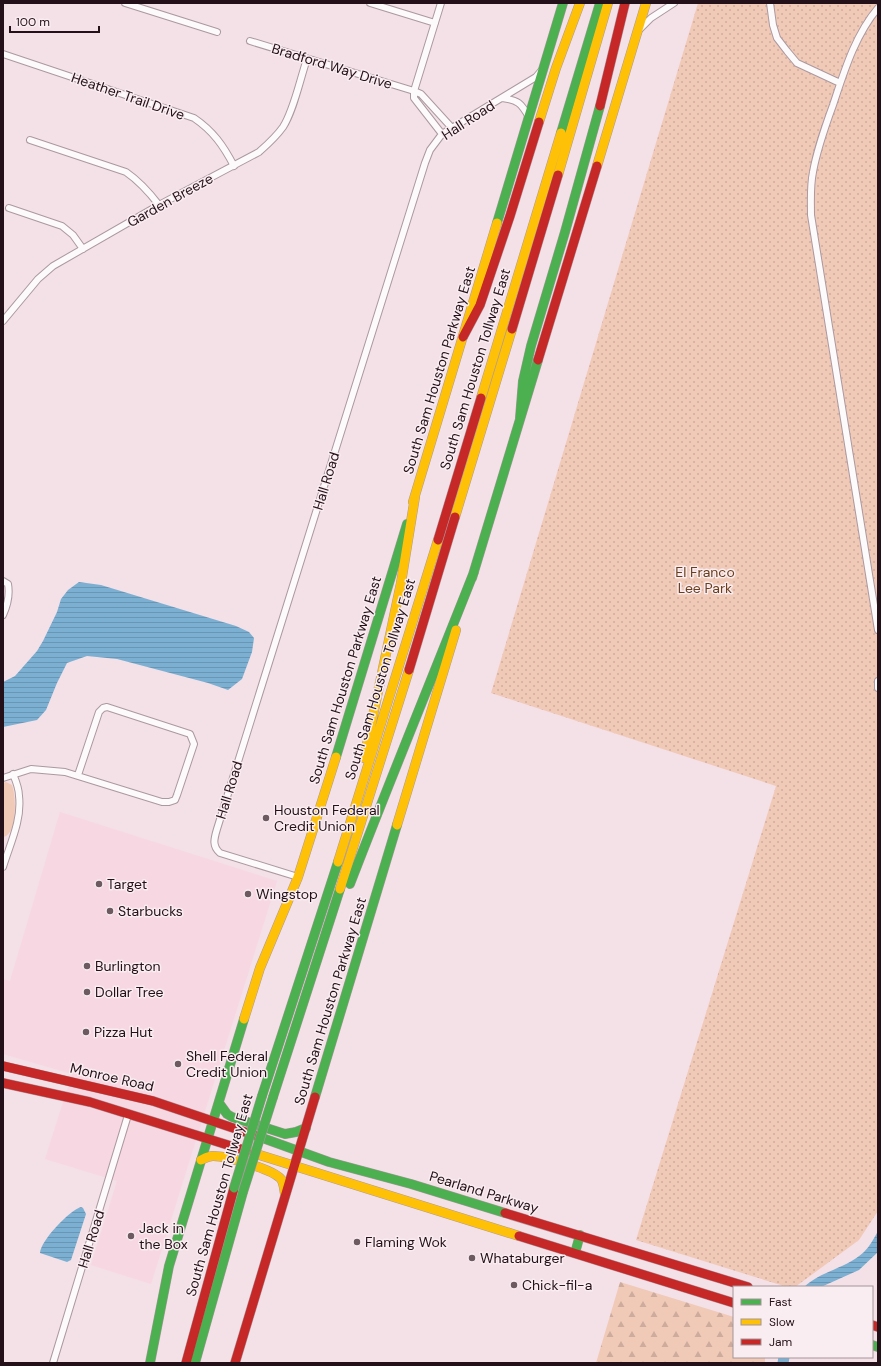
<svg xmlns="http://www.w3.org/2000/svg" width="881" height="1366" viewBox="0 0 881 1366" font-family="'DM Sans',sans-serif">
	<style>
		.built { fill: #f7d7e2 }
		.grass { fill: #f1c9b7 }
		.forest { fill: url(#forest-firs) }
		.park { fill: url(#park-dots) }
		.water { fill: url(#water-rules) }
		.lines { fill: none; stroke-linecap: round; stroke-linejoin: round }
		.river { stroke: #7bb0d3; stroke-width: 11 }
		.street-casing { stroke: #ab99a0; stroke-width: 8 }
		.fast-casing { stroke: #ab99a0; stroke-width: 10 }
		.slow-casing { stroke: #ab99a0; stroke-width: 10 }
		.jam-casing { stroke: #ab99a0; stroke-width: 10 }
		.street { stroke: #fdfafb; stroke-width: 6 }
		.fast { stroke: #4caf50; stroke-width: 9 }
		.slow { stroke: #ffc107; stroke-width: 9 }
		.jam { stroke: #c62828; stroke-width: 9 }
		.fast-bridge-casing { stroke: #ab99a0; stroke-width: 10; stroke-linecap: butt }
		.fast-bridge { stroke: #4caf50; stroke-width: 9 }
		.poi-dot { fill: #6d5960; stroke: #f9edf1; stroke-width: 1.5 }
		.labels { text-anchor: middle; stroke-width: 3; stroke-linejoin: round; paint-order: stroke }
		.street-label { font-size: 14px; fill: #241018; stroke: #f9edf1 }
		.park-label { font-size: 14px; fill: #6b3d18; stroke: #f9edf1 }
		.poi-label { font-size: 14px; fill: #241018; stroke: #f9edf1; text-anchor: start }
	</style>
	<defs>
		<pattern id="forest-firs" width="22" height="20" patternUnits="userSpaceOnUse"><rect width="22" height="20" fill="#f1c9b7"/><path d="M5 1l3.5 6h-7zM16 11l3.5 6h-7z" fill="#ceac9d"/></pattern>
		<pattern id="park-dots" width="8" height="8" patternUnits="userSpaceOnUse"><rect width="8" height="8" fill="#f1c9b7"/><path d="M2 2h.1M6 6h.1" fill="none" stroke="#ceac9d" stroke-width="1.8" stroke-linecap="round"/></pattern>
		<pattern id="water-rules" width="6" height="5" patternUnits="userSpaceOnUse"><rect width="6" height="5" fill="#7bb0d3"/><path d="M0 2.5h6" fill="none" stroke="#6a96b4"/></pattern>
	</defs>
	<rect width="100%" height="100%" fill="#f4e0e7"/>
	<path class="built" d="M60,812l217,69 -126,403 -60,-19 26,-84 -72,-22 27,-85 -69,-20v-75l7,2z"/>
	<path class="grass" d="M6,782l6,3c4,10 6,50 -9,52v-54z"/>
	<path class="forest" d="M620,1282l114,35v40h31v6h-169z"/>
	<path class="park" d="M698,3h180v1208l-19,29 -64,47h-8l-151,-47 140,-454 -285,-93z"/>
	<path class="water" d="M79,582l22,3 135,41 13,6 5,6 -2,14 -10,27 -14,11 -20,-7 -91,-24 -30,-3 -20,7 -10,20 -11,27 -9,10 -34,7v-45l12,-6 22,-25 6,-10 14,-29 4,-13 7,-9z
		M81,1207l2,1 3,6 -15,46 -4,2 -27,-9c1,-13 29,-42 41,-46z
		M878,1231v21l-19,18 -38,17h-17c17,-16 43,-19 60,-35 6,-6 10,-14 14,-21z"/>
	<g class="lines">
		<path class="river" d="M783,1363l1,-6"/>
		<defs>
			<path id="street" d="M125,3l92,29
				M370,3l65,20
				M441,3l-27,88v7l28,36
				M770,3l3,22 4,13 10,13 10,12 43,20
				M878,8c-23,27 -34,64 -45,97 -8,22 -16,44 -20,67 -3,14 -2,29 -2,43l67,415
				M639,30l12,-12 23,-15
				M250,41l164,50 7,3 31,34
				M3,54l191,64c19,13 29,27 40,48
				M502,98c16,2 19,5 27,19
				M30,140l96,32c13,9 23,20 33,33
				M9,208l53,18 11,9 10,14
				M3,321l35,-42 15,-13 106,-61 100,-53c9,-8 17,-15 24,-25 11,-17 17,-48 24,-68
				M3,581l5,3c2,11 0,20 -5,31
				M878,681v7
				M3,778l28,-9 34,3 97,30h7l6,-2 2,-5 17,-51 -4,-10 -83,-27 -4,1 -4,4 -21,63
				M3,867c7,-23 19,-47 16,-71 0,-8 -3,-15 -6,-22
				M298,877l-78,-24c-8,-7 -6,-14 -3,-24l208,-666 5,-13 12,-16 94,-57 5,-6
				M53,1363l75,-248"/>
			<path id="fast" d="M561,133l39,-130
				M497,223l66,-220
				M520,418l3,-37 8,-35 34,-114 35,-126
				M472,578l66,-218
				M336,757l71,-233
				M350,884c40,-104 83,-208 124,-312
				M262,1096l76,-234
				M273,1097l67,-208
				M315,1097l82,-272
				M219,1103l8,11 5,3 53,17 11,-2 10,-4
				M257,1136l72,26 82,22 94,29
				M575,1253l5,-18
				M872,1345l6,2
				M150,1363l19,-97 75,-247
				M195,1363l48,-171"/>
			<path id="slow" d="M539,122l17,-54 24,-65
				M597,166l49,-163
				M558,175l50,-172
				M481,398l80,-265
				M413,502l84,-279
				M455,517l57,-188
				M364,758l37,-175 14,-86
				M397,825l59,-195
				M338,862l100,-322
				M340,889l69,-219
				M244,1019l16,-51 38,-91 38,-120
				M247,1151l272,85
				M201,1160c4,-2 7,-4 12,-4 13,0 60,13 68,23 3,4 3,10 4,15"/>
			<path id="jam" d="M600,106l25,-103
				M512,329l46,-154
				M463,337l17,-32 30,-89 29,-94
				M538,360l59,-194
				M438,540l43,-142
				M409,670l46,-153
				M3,1066l150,35 104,35
				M3,1083l87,19 157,49
				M505,1213l243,74
				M519,1236l215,67
				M872,1325l6,2
				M186,1363l48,-175
				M235,1363l80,-266"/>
		</defs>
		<use href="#street" class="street-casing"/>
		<use href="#fast" class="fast-casing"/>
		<use href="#slow" class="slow-casing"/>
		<use href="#jam" class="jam-casing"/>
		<use href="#street" class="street"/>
		<use href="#fast" class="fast"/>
		<use href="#slow" class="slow"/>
		<use href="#jam" class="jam"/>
		<defs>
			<path id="fast-bridge" d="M234,1188l28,-92
				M243,1192l30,-95"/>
		</defs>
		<use href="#fast-bridge" class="fast-bridge-casing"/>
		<use href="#fast-bridge" class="fast-bridge"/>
	</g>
	<g class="poi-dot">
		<circle cx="266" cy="818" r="4"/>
		<circle cx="99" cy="884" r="4"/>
		<circle cx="248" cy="894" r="4"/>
		<circle cx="110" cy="911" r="4"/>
		<circle cx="87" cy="966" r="4"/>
		<circle cx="87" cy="992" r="4"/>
		<circle cx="86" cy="1032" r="4"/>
		<circle cx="178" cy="1064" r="4"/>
		<circle cx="131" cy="1236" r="4"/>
		<circle cx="357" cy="1242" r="4"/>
		<circle cx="472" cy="1258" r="4"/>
		<circle cx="514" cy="1285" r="4"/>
	</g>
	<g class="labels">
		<g class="street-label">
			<text transform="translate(332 66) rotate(17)" y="5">Bradford Way Drive</text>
			<text transform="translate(128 96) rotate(19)" y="5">Heather Trail Drive</text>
			<text transform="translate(468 120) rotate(-33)" y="5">Hall Road</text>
			<text transform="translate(170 200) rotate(-29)" y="5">Garden Breeze</text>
			<text transform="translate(475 369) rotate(-73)" y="5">South Sam Houston Tollway East</text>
			<text transform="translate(439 370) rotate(-73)" y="5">South Sam Houston Parkway East</text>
			<text transform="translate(326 481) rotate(-73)" y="5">Hall Road</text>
			<text transform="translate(380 679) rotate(-73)" y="5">South Sam Houston Tollway East</text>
			<text transform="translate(345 680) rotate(-73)" y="5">South Sam Houston Parkway East</text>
			<text transform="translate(229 790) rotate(-73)" y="5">Hall Road</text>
			<text transform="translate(330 1001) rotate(-73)" y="5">South Sam Houston Parkway East</text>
			<text transform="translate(112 1077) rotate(13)" y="5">Monroe Road</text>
			<text transform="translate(484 1192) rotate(17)" y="5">Pearland Parkway</text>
			<text transform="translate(219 1195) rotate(-74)" y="5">South Sam Houston Tollway East</text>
			<text transform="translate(91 1239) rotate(-73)" y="5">Hall Road</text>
		</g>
		<g class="park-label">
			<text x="705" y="577">El Franco<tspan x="705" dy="16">Lee Park</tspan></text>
		</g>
		<g class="poi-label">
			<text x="274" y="815">Houston Federal<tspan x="274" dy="16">Credit Union</tspan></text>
			<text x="107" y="889">Target</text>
			<text x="256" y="899">Wingstop</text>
			<text x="118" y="916">Starbucks</text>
			<text x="95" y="971">Burlington</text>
			<text x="95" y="997">Dollar Tree</text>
			<text x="94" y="1037">Pizza Hut</text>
			<text x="186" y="1061">Shell Federal<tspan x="186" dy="16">Credit Union</tspan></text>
			<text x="139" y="1233">Jack in<tspan x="139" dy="16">the Box</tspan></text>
			<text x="365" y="1247">Flaming Wok</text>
			<text x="480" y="1263">Whataburger</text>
			<text x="522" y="1290">Chick-fil-a</text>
		</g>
	</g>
	<rect width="881" height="1366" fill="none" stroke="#241018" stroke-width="8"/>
	<rect x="733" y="1286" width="140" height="72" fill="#f9edf1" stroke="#a4959a"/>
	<rect x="741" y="1299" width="20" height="6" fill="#4caf50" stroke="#a4959a"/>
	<text x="769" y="1306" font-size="12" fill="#241018">Fast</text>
	<rect x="741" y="1319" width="20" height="6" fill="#ffc107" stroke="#a4959a"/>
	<text x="769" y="1326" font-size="12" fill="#241018">Slow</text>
	<rect x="741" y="1339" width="20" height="6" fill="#c62828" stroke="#a4959a"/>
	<text x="769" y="1346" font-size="12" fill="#241018">Jam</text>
	<path d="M10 26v6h89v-6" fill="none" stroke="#241018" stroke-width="2"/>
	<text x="16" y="26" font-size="12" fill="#241018" stroke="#f9edf1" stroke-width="3" paint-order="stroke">100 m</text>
</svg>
